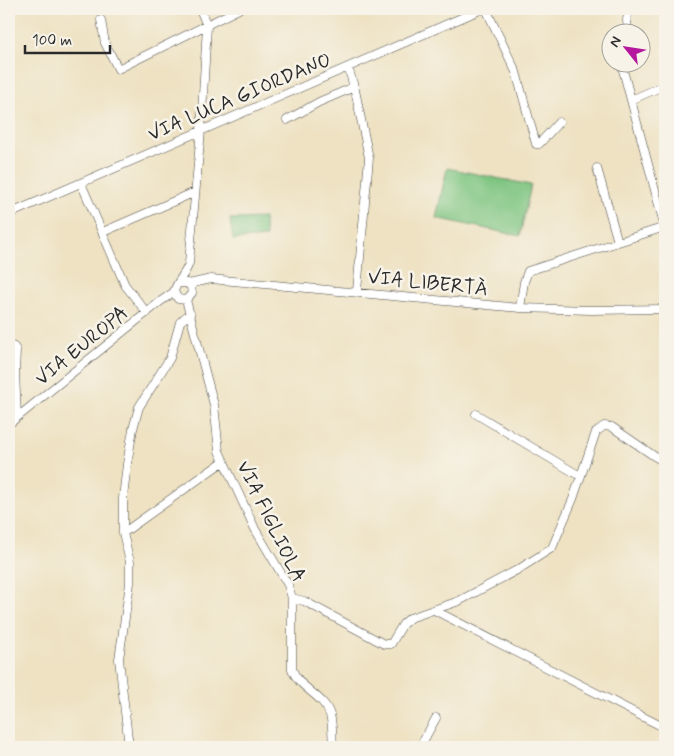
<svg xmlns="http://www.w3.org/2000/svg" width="674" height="756" viewBox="0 0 674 756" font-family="Mynerve,sans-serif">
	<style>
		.green { fill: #7ec581; stroke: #547856 }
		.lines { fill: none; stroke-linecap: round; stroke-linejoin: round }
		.minor-casing { stroke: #484642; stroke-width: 9 }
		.minor { stroke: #fff; stroke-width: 8 }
		.labels { text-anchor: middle; stroke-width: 5; stroke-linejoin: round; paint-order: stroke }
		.street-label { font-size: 20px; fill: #2b2b2b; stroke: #f7f3e8 }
	</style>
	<rect width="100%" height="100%" fill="#f7f3e8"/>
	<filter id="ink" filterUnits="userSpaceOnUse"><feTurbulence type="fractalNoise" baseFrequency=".02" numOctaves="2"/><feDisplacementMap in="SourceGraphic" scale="10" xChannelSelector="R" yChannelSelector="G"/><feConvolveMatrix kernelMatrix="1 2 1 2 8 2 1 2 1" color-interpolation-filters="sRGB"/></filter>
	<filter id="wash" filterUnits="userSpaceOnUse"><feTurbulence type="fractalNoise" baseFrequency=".0096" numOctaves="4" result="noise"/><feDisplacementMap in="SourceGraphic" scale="20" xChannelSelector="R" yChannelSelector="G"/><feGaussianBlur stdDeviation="1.12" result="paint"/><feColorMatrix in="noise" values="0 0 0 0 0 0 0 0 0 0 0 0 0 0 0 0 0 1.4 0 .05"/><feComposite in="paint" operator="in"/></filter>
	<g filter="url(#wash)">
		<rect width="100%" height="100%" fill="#eee2c3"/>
		<path class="green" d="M447,168l84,17 -11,51 -84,-18z
			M264,218l2,19 -33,3 -3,-21z"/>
	</g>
	<g filter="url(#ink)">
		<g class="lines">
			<defs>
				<path id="minor" d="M486,9l30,63 20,72h3l20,-22
					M101,20l4,23 13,26 121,-60
					M628,32l-1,-12 2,-11
					M623,62v8l42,158
					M348,67l7,23 14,68 -12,133
					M631,100l34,-15
					M287,120l32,-18 35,-15
					M597,168l21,74
					M81,183l44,102 22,28
					M9,214l473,-205
					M103,232l92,-40
					M179,283h8l4,4 1,6 -6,7 -8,-1 -4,-7c2,-10 12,-18 15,-29l12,-133 6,-104 -7,-17
					M189,284l22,-5 309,29 71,2 74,-1
					M186,300l28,105 5,46 36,78 33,56 4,13v71c7,20 32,26 38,46 3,10 2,22 3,32
					M520,308l4,-26 4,-11 137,-44
					M9,345l5,2 2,3 -1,22 2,45
					M476,414l104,62
					M9,424l152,-123 13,-9
					M123,533l101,-72
					M292,598l12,3 80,43h7l12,-20 7,-6 49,-17 60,-32 33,-21 21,-49 23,-67 8,-6 8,1 42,29 11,6
					M434,610l231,118
					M129,747l-10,-88 11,-76v-21l-7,-29v-35l4,-34 6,-35 6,-22 31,-49 10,-36 10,-9
					M420,747l16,-29"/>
			</defs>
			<use href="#minor" class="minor-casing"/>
			<use href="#minor" class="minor"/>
		</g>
	</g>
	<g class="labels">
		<g class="street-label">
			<text transform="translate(239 96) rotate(-23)" y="7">VIA LUCA GIORDANO</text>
			<text transform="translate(428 282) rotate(6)" y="7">VIA LIBERTÀ</text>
			<text transform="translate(81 345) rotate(-39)" y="7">VIA EUROPA</text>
			<text transform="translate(272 521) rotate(64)" y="7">VIA FIGLIOLA</text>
		</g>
	</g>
	<rect width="674" height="756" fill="none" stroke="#f7f3e8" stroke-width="30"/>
	<g transform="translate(626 48) rotate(300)"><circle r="24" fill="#f7f3e8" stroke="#a5a39c"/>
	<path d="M0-4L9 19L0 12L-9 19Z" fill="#b5179e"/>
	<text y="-8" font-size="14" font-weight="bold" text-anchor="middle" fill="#2b2b2b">N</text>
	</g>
	<path d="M25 45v8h85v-8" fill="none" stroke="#2b2b2b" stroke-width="2.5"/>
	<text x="32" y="45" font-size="15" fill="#2b2b2b" stroke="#f7f3e8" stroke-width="4" paint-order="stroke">100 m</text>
</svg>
